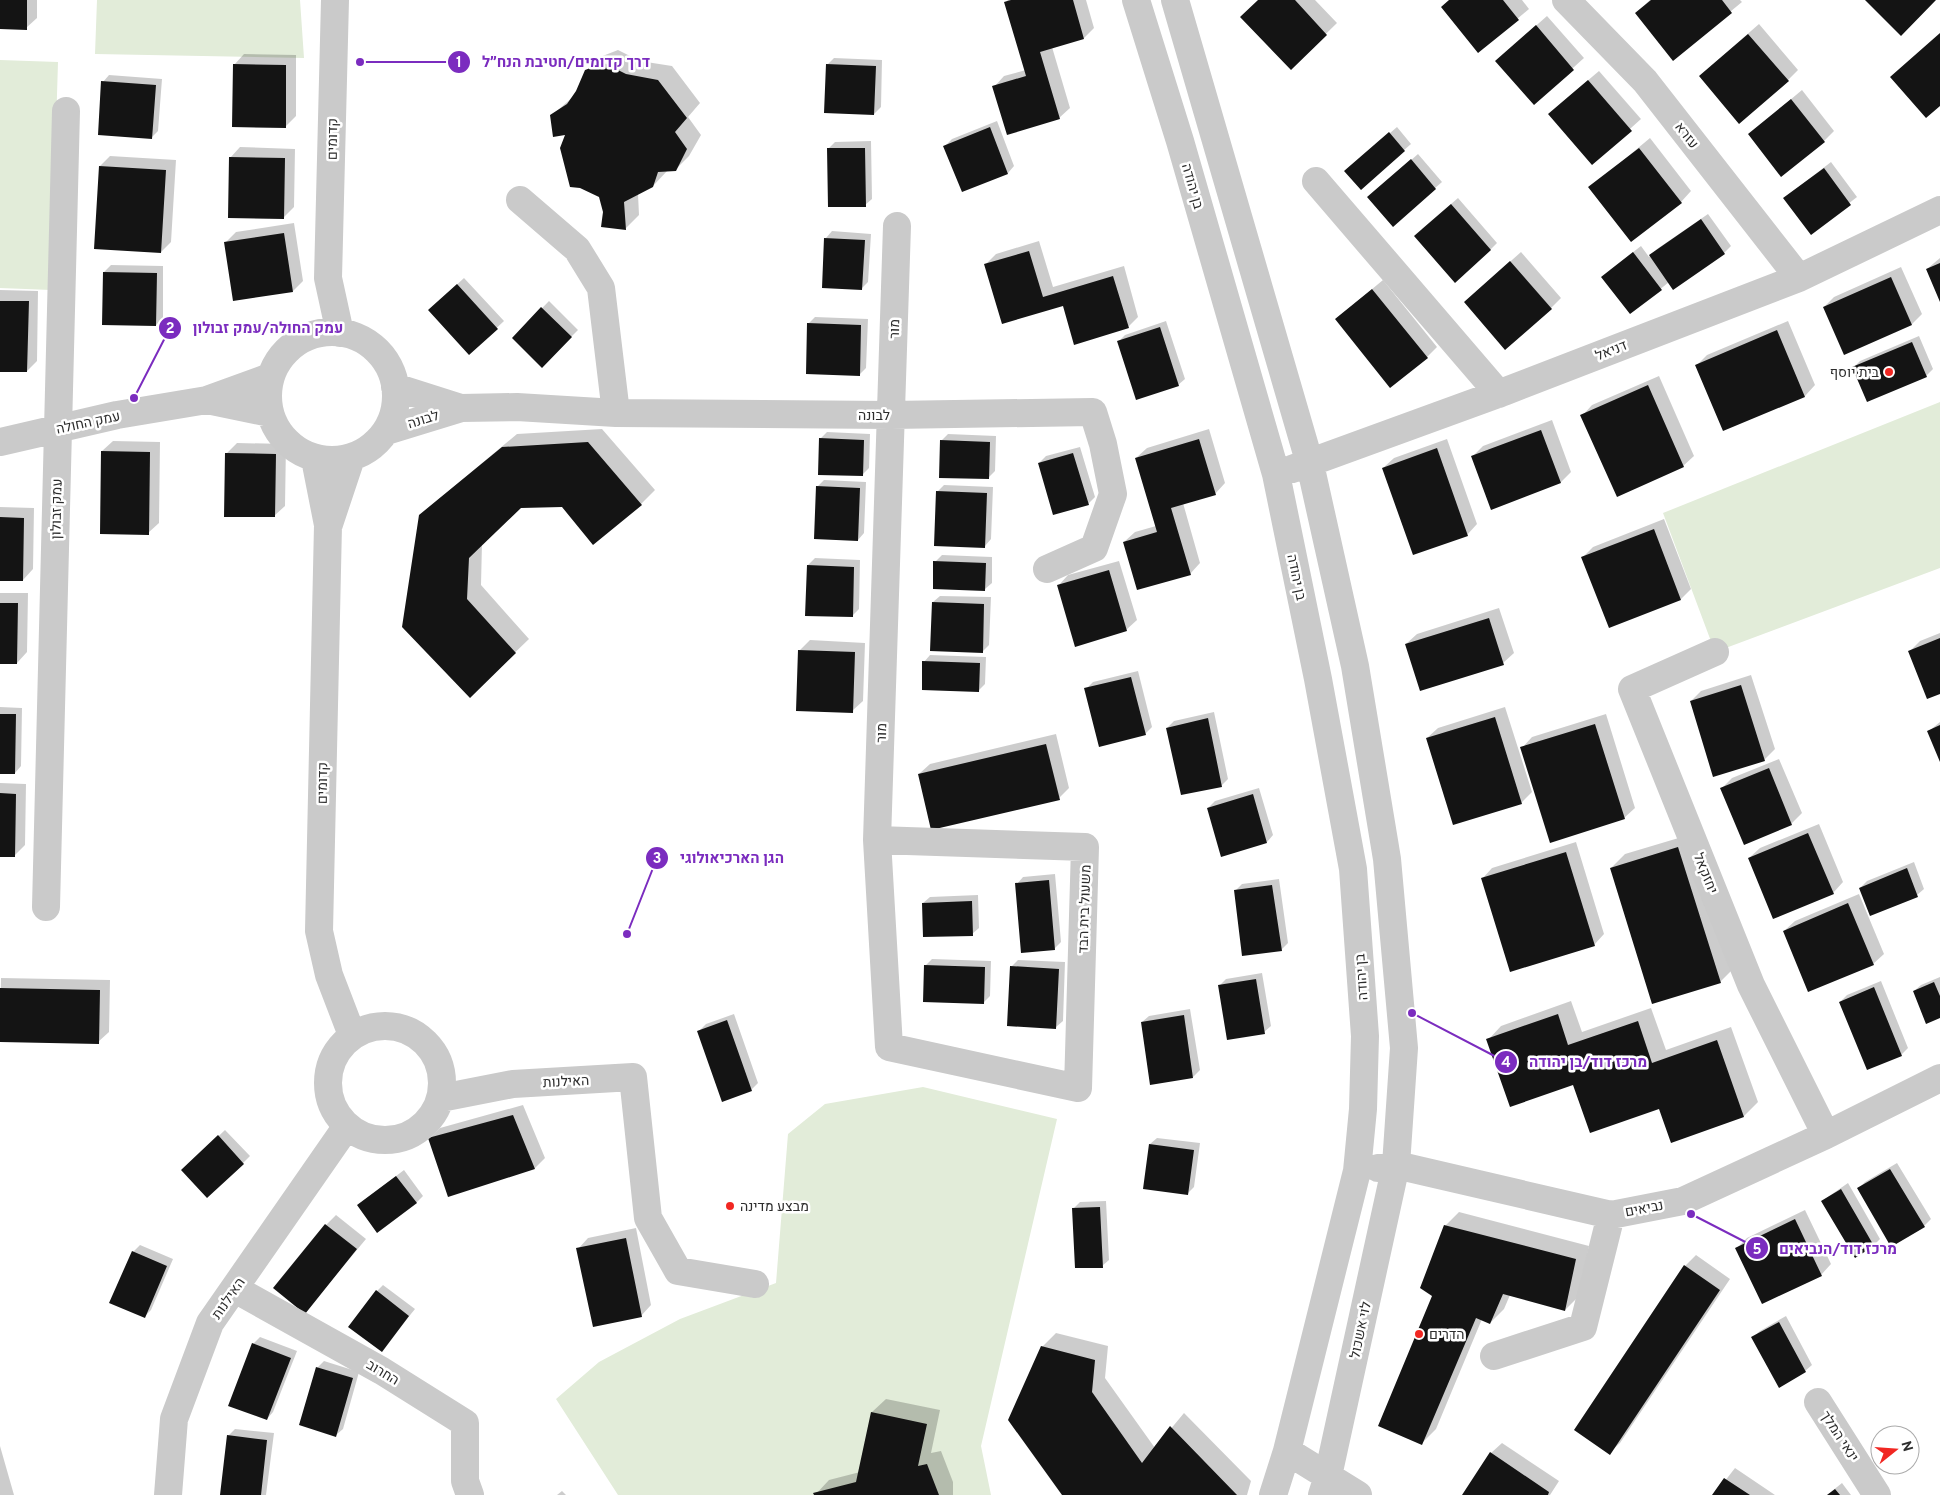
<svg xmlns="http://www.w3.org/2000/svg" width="1940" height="1495" viewBox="0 0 1940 1495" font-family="Overpass,Heebo,sans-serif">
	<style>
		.green { fill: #e2ecd9 }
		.shadow { fill: #0003 }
		.building { fill: #141414 }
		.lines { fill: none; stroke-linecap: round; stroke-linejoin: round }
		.minor { stroke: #cacaca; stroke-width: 28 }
		.poi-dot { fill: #f12722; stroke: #fff; stroke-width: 2 }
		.labels { text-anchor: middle; stroke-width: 5; stroke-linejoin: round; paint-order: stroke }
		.street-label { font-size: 14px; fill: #2d2d2d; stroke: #fff }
		.poi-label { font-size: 14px; fill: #2d2d2d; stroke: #fff; text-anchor: start }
		.leader { fill: none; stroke: #7b2cbf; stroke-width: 2 }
		.callout-dot { fill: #7b2cbf; stroke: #fff; stroke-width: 2 }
		.mark-label { font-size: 15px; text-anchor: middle; font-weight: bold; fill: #fff }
		.callout-label { font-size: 15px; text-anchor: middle; font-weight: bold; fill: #7b2cbf; stroke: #fff; stroke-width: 5; stroke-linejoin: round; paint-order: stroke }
	</style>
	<rect width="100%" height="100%" fill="#fff"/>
	<path class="green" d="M97,0h203l4,58 -209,-4z
		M0,60l58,2 -7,228 -51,-2z
		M1940,402v166l-225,84 -52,-139z
		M923,1087l134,32 -76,327 10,49h-373l-62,-96 43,-37 81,-43 96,-36 12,-149 37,-30z"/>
	<path class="shadow" d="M0,0h37v18l-11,10h-26z
		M1008,0h78l8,28 -10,10 -32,9 18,61 -11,10 -65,-31 10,-11 22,-6 -20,-68z
		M1259,0h56l22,23 -46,45z
		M1450,0h72l7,9 -50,42z
		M1650,0h90l2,2 -69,57 -37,-46z
		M1547,16l37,42 -50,45 -38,-42z
		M1759,24l39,46 -10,10 -77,-14z
		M618,50l22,11 32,5 28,37 -12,14 13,18 -12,21 -14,14h-7l-15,16 -15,8 1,21 -14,14 -21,-17 -4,-15 -34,-64 -15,-17 23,-20 12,-25 14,-14z
		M244,54l52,1v61l-11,11 -51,-62z
		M834,58l48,2 -1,47 -7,7 -47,-49z
		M1599,71l42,48 -49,44 -32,-59z
		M109,75l53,4 -4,52 -7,7 -48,-56z
		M1802,90l32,41 -10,10 -75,-7z
		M997,121l17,45 -6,7 -63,-27 7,-7z
		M1397,127l14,17 -50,44 -8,-23z
		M1650,138l41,53 -10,11 -91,-14z
		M871,141l1,58 -7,6 -37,-56 7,-7z
		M240,147l55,2 -1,58 -11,11 -53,-60z
		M1418,154l24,28 -49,43 -17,-34z
		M110,156l66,4 -5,82 -10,10 -61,-86z
		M1831,162l26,35 -46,36 -19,-41z
		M1458,198l39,45 -7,7 -68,-21z
		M1708,214l23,32 -7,7 -55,29 -38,31 -21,-43 31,-24 8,11 8,-8z
		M294,223l9,58 -10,10 -68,-48 11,-11z
		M832,231l39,3 -3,48 -6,6 -36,-50z
		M1039,241l14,46 71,-21 14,51 -10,10 -64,-23 -61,19 -18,-58 11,-11z
		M1521,252l40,46 -10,10 -75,-16z
		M1940,258v41l-13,-30z
		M111,265l52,1v52l-7,7 -52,-53z
		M1901,267l21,47 -10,10 -88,-17 10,-10z
		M464,278l40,43 -35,33 -33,-50z
		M1383,280l54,67 -10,10 -91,-38z
		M0,290l38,1 -1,70 -10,10 -27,-1z
		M549,301l29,29 -36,36 -29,-28z
		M815,317l53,2 -2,49 -7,7 -51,-51z
		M1166,321l19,58 -7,6 -60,-43 7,-7z
		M1788,321l27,64 -10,11 -81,34 -28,-64 11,-11z
		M1919,336l14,33 -7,7 -72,-9 6,-6z
		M1659,376l35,80 -11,10 -101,-50 10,-11z
		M1552,420l19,52 -10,10 -70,26 -19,-51 11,-11z
		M602,429l53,61 -14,14 -120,2 -39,37 -1,42 48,54 -59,57 -50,-181 97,-81z
		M1209,429l16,54 -10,11 -32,9 17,60 -10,11 -66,-32 11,-10 21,-6 -20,-68 11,-10z
		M827,432l43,2 -1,34 -7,7 -42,-36z
		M948,434l48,2 -1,35 -7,7 -47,-37z
		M1447,439l30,85 -10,11 -84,-67 11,-10z
		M113,441l47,1 -1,81 -11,10 -46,-82z
		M237,443l49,1 -1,62 -11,10 -48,-62z
		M1080,447l15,50 -7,7 -49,-41 7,-7z
		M824,480l42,2 -2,51 -6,7 -41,-53z
		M944,485l49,2 -2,52 -6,7 -48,-54z
		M0,507l34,1 -1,61 -10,11 -23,-1z
		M1664,519l27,70 -10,10 -98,-42 10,-10z
		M942,555l50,2v26l-7,6 -50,-27z
		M815,558l45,2 -1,49 -7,7 -44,-51z
		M1119,561l18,59 -11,10 -68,-44 10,-11z
		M0,593h28l-1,59 -10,11 -17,-1z
		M940,596l51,1 -2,48 -7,7 -49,-50z
		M1499,608l15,45 -11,10 -97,-19 11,-10z
		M1940,633v59l-31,-40 11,-11z
		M810,640l55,3 -2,58 -11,10 -53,-60z
		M930,655l56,2 -1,27 -7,7 -54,-29z
		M1138,671l14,56 -7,7 -59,-45 7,-7z
		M1751,675l24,74 -11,11 -73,-59 10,-10z
		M0,707l22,1 -1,58 -6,7h-15z
		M1505,707l27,85 -11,11 -94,-65 11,-10z
		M1214,712l14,67 -7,7 -54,-58 7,-7z
		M1606,714l29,94 -11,10 -102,-70 10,-11z
		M1940,722v36l-11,-27z
		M1056,734l13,54 -10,10 -140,-24 11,-10z
		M1779,759l23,54 -11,11 -69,-36 10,-10z
		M0,783l26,1 -1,61 -11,11h-14z
		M1259,788l14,47 -6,7 -59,-34 7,-7z
		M1819,824l24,58 -10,11 -84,-35 11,-10z
		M1692,834l42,134 -14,14 -109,-114 14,-14z
		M1576,842l28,92 -10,11 -112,-66 10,-11z
		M1914,862l10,27 -7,6 -46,20 -11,-27 7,-7z
		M1055,874l6,68 -7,7 -37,-65 6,-7z
		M1279,879l9,64 -7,7 -46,-59 7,-7z
		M1859,894l25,60 -11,10 -89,-33 11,-10z
		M978,895l1,33 -7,6 -49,-31 7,-6z
		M932,959l59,2 -1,35 -6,6 -59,-36z
		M1018,960l47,2 -2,59 -7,6 -45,-60z
		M1262,973l9,53 -7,6 -44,-47 6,-6z
		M1940,977v40l-26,-26 7,-6z
		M1,978l109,2 -1,52 -11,10 -98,-2z
		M1881,981l27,67 -7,7 -61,-53 7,-7z
		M1571,1001l11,31 69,-24 15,42 65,-23 27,75 -14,14 -72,26 -13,-35 -85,-24 -86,-43 13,-14z
		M1190,1009l10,61 -7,7 -51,-55 7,-6z
		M734,1014l24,69 -7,7 -52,-59 7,-7z
		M523,1105l22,53 -10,10 -105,-30 10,-10z
		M225,1130l25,26 -7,7 -60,7z
		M1157,1138l43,5 -6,44 -7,7 -37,-50z
		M1897,1163l34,56 -7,7 -65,-38 6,-6z
		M404,1170l19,26 -7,7 -58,2z
		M1848,1183l32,56 -6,6 -52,-44z
		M1106,1201l3,59 -7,6 -29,-57 7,-7z
		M1805,1210l26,54 -10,11 -84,-27 10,-10z
		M1459,1212l130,34 -10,50 -14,14 -55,-15 -6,14 -14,14 -8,-4 -46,110 -14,14 12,-147 11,-70z
		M336,1215l30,24 -61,73 21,-87z
		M636,1228l15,77 -10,11 -63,-67 10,-11z
		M140,1245l33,14 -22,51 -7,7 -11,-65z
		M1696,1255l34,24 -110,164 -11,10 -34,-23 110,-164z
		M383,1285l32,24 -33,41 -5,-59z
		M1786,1316l26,49 -7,6 -52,-34 7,-6z
		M1056,1333l52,13 -3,32 50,70 29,-35 67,68 -4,14h-183l-22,-148z
		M260,1337l37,14 -24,61 -6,7 -14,-75z
		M324,1361l35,11 -16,57 -7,6 -19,-67z
		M886,1399l54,11 -9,43 10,-2 12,31v13h-138l14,-15 31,-8 12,-60z
		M235,1429l39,4 -8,62h-45l7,-59z
		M1502,1443l57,38 -9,14h-87l28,-42z
		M0,1446l14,49h-14z
		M1735,1468l40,27h-61z
		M1842,1483l9,12h-24z
		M562,1491l4,4h-9z"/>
	<path class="building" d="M0,0h27v30l-27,-1z
		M1011,0h62l11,39 -44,13 20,67 -53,16 -15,-49 34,-10 -22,-74z
		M1258,0h37l32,35 -36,35 -51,-53z
		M1449,0h54l16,20 -41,33 -37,-46z
		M1651,0h71l10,13 -59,48 -38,-48z
		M1865,0h71l-35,36z
		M1536,25l38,45 -40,35 -39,-44z
		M1940,33v73l-14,12 -36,-41z
		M1748,34l41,47 -50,43 -40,-48z
		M604,63l22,11 32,6 29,38 -12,14 12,17 -11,22 -18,1 -5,15 -29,15 2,28 -25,-3 2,-15 -4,-15 -19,-9 -10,-1 -10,-39 5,-13 -12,2 -3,-22 17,-11 9,-13 9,-21z
		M233,64l53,1v63l-54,-1z
		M826,64l50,2 -2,49 -50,-2z
		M1588,80l44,51 -40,34 -44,-51z
		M101,81l55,4 -4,54 -54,-4z
		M1791,99l34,43 -44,35 -33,-43z
		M990,127l18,47 -46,18 -19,-46z
		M1389,132l16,19 -44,39 -17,-19z
		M827,148h38l1,59h-38z
		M1639,148l43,55 -51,39 -43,-55z
		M229,157l56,1 -1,61 -56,-1z
		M1411,159l25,30 -43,38 -26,-30z
		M99,166l67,4 -5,83 -67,-4z
		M1824,168l27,37 -40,30 -28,-37z
		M1451,204l40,46 -36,33 -41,-47z
		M1701,219l24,35 -52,36 -24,-35z
		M284,233l9,59 -60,9 -9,-59z
		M824,238l41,2 -3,50 -40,-2z
		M1029,251l14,46 70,-21 16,52 -55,17 -11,-39 -61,18 -18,-60z
		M1633,252l29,38 -32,24 -29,-37z
		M1510,261l42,48 -47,41 -41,-48z
		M1940,263v39l-14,-33z
		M103,272l54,1 -1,53 -54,-1z
		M1891,277l21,48 -68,30 -21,-48z
		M457,284l41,45 -29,26 -41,-45z
		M1372,289l56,69 -38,30 -55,-69z
		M0,301h29l-2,71h-27z
		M541,307l31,30 -30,31 -30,-30z
		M807,323l54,2 -1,51 -54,-2z
		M1160,327l19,59 -43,14 -19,-59z
		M1777,330l28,67 -82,34 -28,-66z
		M1912,342l15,35 -60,25 -15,-35z
		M1648,385l36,82 -67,30 -37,-82z
		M1541,430l20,53 -70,27 -20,-54z
		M819,438l45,2 -1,36 -45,-1z
		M1199,439l17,56 -45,13 20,67 -54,15 -14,-48 34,-10 -22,-74z
		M940,440l50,2 -1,37 -50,-1z
		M588,442l54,63 -49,40 -31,-38 -41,1 -52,50 -2,41 49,54 -46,45 -68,-71 17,-112 83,-68z
		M1437,448l31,88 -55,19 -31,-87z
		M101,451l49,1 -1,83 -49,-1z
		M225,453l51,1 -1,63h-51z
		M1073,453l16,52 -36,10 -15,-52z
		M816,486l44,2 -2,53 -44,-2z
		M936,491l51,2 -2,55 -51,-2z
		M0,517l24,1 -1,63h-23z
		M1654,529l27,71 -72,28 -28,-71z
		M933,561l53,2 -1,28 -52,-2z
		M807,565l47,2 -1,50 -48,-1z
		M1109,570l18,61 -52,16 -18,-62z
		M932,602l52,2 -1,49 -53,-2z
		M0,603h18l-1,61h-17z
		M1489,618l15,47 -84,26 -15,-47z
		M1940,638v56l-13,5 -19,-48z
		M798,650l57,2 -2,61 -57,-2z
		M922,661l58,2 -1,29 -57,-2z
		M1131,677l15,58 -47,12 -15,-59z
		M1741,685l24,76 -52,16 -23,-76z
		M0,714h16l-1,60h-15z
		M1495,717l27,87 -69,21 -27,-87z
		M1208,718l14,69 -41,8 -15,-67z
		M1595,724l30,95 -75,24 -30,-96z
		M1940,725v37l-13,-31z
		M1046,744l14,56 -129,30 -13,-56z
		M1769,768l23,57 -48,20 -24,-57z
		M0,793l16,1 -1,63h-15z
		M1253,794l14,49 -46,14 -14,-49z
		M1808,833l26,61 -61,25 -25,-61z
		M1678,847l43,136 -69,21 -42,-136z
		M1566,852l29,94 -85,26 -29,-94z
		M1907,868l11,29 -48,19 -11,-28z
		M1049,880l6,70 -34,3 -6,-70z
		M1272,885l10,66 -40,5 -8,-66z
		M972,901l1,35 -50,1 -1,-34z
		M1848,903l26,62 -66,27 -25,-61z
		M924,965l61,2 -1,37 -61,-2z
		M1010,966l49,3 -3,60 -49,-3z
		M1256,979l9,55 -38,6 -9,-55z
		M1934,982l6,14v22l-14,6 -13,-33z
		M1874,987l28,69 -35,14 -28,-68z
		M0,988l100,2 -1,54 -99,-2z
		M1558,1014l10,31 70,-24 14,42 65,-23 27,77 -73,26 -12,-34 -69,24 -17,-48 -63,22 -24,-68z
		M1184,1015l9,63 -43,7 -9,-63z
		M727,1020l25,71 -30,11 -25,-71z
		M513,1115l22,54 -87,28 -20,-59z
		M218,1135l26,29 -37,34 -26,-28z
		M1149,1144l45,6 -6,45 -45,-6z
		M1890,1169l35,58 -34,20 -34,-59z
		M396,1176l21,27 -40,30 -20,-28z
		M1841,1189l33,57 -19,12 -34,-57z
		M1100,1207l3,61h-28l-3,-60z
		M1795,1219l27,57 -60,28 -27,-56z
		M325,1224l32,25 -52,65 -32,-26z
		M1444,1225l132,34 -11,52 -62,-17 -13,30 -14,-6 -54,127 -44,-19 54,-130 -12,-8z
		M626,1238l16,79 -49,10 -17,-79z
		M132,1251l35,15 -22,52 -36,-15z
		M1684,1265l36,25 -110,165 -36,-25z
		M376,1290l33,26 -27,36 -34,-25z
		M1779,1322l27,50 -27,16 -28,-51z
		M252,1343l39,15 -24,62 -39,-14z
		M1041,1346l54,14 -3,32 50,71 28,-37 67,69h-175l-54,-75z
		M316,1367l37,11 -17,59 -37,-12z
		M871,1412l56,12 -9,42 9,-2 12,31h-125l-1,-2 43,-11z
		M227,1435l40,5 -6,55h-41z
		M1490,1452l59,40 -1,3h-86z
		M1724,1478l26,17h-38z
		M1835,1489l5,6h-13z"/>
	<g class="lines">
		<path class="minor" d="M335,0l-7,278 12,55
			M1136,0l44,141 96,333 42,205 35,190 12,167 -2,73 -6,62 -70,280 -14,44
			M1175,0l135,464 45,202 32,193 17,189 -8,117 -68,311 -6,19
			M1566,0l79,81 154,197
			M1316,181l183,213
			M520,200l57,49 24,39 15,125
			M268 396a64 64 0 1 1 128 0a64 64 0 1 1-128 0Z
			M395,387l66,21
			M207,400l63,13
			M386,431l75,-23 56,-1 99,6 275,2 202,-3 10,32 10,50 -19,54 -47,21
			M0,442l117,-27 90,-15 63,-23
			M315,459l13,66 -9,406 10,44 23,60
			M1292,469l214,-78 293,-113 141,-68
			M329,524l22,-66
			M1715,652l-83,37 119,296 75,150
			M877,840l208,7 -7,241 -189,-41 -12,-207 20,-614
			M46,907l20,-796
			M328 1083a57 57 0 1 1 114 0a57 57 0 1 1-114 0Z
			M441,1098l72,-14 120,-7 15,141 30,53 77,13
			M1378,1168l18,-3 215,50 72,-14 143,-66 114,-57
			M235,1289l147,82 83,52v58l5,14
			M1494,1356l89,-29 28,-112
			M1818,1402l59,93
			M1287,1451l71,44
			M168,1495l6,-76 36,-96 137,-197"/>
	</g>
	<g class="poi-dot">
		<circle cx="1889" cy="372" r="5"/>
		<circle cx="730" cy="1206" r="5"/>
		<circle cx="1419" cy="1334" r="5"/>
	</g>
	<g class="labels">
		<g class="street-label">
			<text transform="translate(1687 135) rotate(52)" y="5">עזרא</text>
			<text transform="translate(332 139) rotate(-89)" y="5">קדומים</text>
			<text transform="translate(1193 186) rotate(74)" y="5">בן יהודה</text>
			<text transform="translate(894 329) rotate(-88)" y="5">מור</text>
			<text transform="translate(1611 350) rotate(-22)" y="5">דניאל</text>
			<text x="874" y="420">לבונה</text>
			<text transform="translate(423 419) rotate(-17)" y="5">לבונה</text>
			<text transform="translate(88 422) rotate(-12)" y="5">עמק החולה</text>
			<text transform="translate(56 509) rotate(-89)" y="5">עמק זבולון</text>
			<text transform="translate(1297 577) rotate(78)" y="5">בן יהודה</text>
			<text transform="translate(881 733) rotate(-88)" y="5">מור</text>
			<text transform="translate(322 783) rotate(-89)" y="5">קדומים</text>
			<text transform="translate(1706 873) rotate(68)" y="5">יחזקאל</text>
			<text transform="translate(1084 909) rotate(-88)" y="5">משעול בית הבד</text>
			<text transform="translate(1361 977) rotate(-94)" y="5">בן יהודה</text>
			<text transform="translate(566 1081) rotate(-3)" y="5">האילנות</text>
			<text transform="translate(1644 1208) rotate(-11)" y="5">נביאים</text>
			<text transform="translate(228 1298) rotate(-55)" y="5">האילנות</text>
			<text transform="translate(1360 1330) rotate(-78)" y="5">לוי אשכול</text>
			<text transform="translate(383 1372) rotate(31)" y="5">החרוב</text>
			<text transform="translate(1840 1436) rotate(57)" y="5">ינאי המלך</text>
		</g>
		<g class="poi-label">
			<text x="1879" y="377" text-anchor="end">בית יוסף</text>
			<text x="740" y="1211">מבצע מדינה</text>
			<text x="1429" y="1339">הדרים</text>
		</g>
	</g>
	<path class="leader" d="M360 62L459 62M134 398L170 328M627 934L657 858M1412 1013L1506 1062M1691 1214L1757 1248"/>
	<g class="callout-dot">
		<circle cx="360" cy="62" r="5"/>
		<circle cx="134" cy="398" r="5"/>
		<circle cx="627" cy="934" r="5"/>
		<circle cx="1412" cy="1013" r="5"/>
		<circle cx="1691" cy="1214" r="5"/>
		<circle cx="459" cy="62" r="12"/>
		<circle cx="170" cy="328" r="12"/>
		<circle cx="657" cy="858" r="12"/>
		<circle cx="1506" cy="1062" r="12"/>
		<circle cx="1757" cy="1248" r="12"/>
	</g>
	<g class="mark-label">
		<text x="459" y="67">1</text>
		<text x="170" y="333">2</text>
		<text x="657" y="863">3</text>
		<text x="1506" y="1067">4</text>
		<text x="1757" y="1254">5</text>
	</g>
	<g class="callout-label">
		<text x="566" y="67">דרך קדומים/חטיבת הנח״ל</text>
		<text x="268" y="333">עמק החולה/עמק זבולון</text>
		<text x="732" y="863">הגן הארכיאולוגי</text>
		<text x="1588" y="1067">מרכז דוד/בן יהודה</text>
		<text x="1838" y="1254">מרכז דוד/הנביאים</text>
	</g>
	<g transform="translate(1895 1450) rotate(73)"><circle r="24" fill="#ffffff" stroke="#ababab"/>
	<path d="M0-4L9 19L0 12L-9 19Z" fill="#f12722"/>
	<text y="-8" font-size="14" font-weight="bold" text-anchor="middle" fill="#2d2d2d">N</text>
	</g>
</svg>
